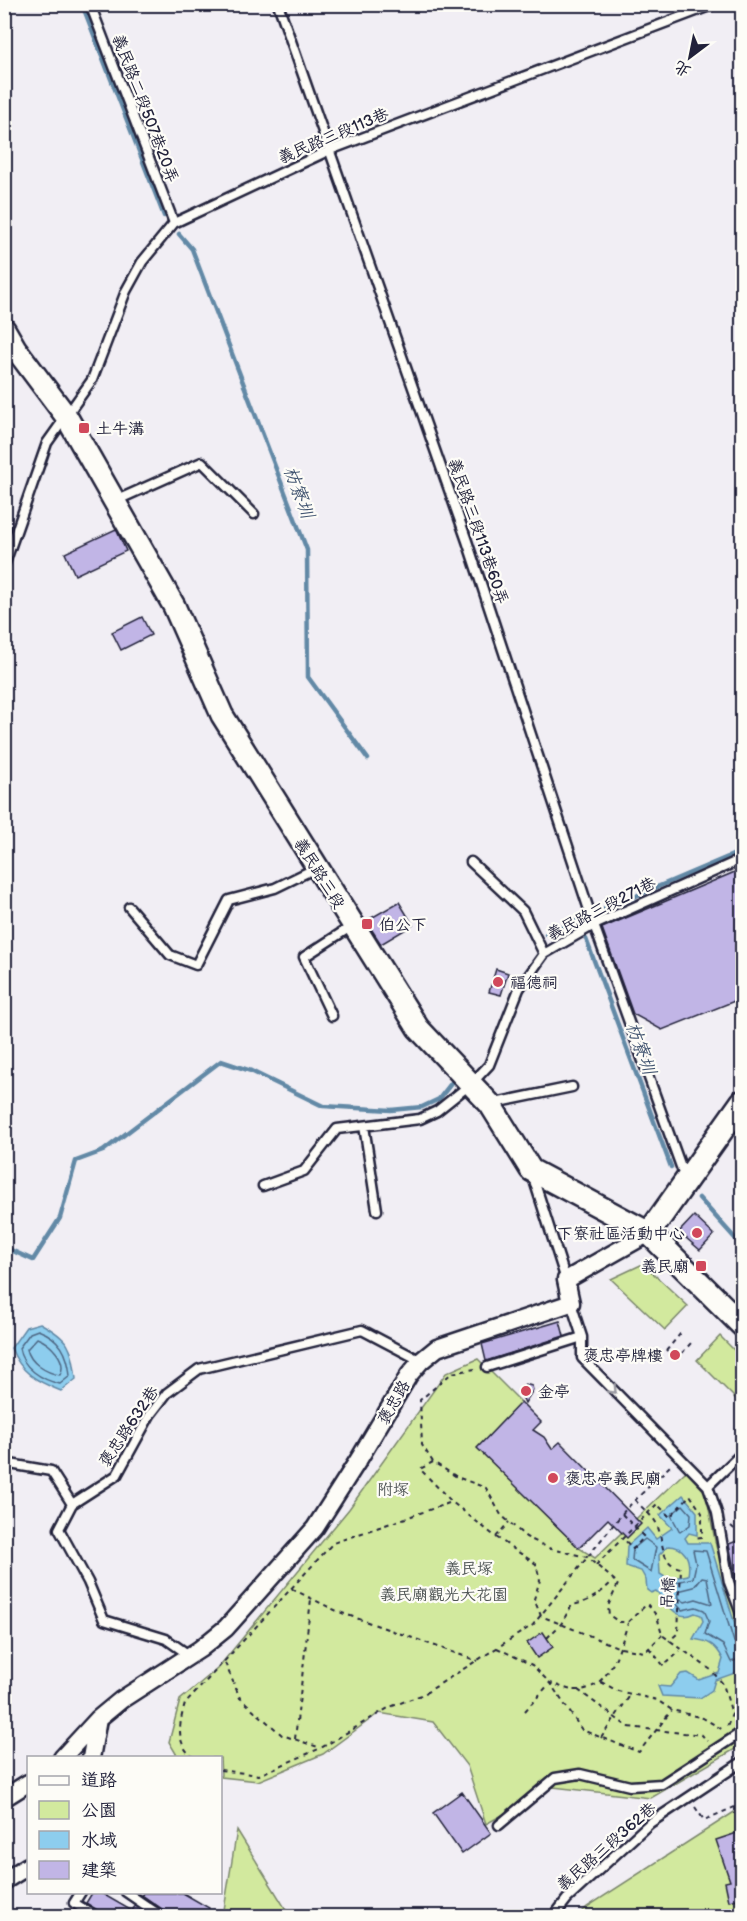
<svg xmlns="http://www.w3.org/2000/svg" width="747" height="1921" viewBox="0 0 747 1921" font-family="'Balsamiq Sans','LXGW WenKai TC',sans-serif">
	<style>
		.green { fill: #d2e99e; stroke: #7a866c; stroke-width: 1.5 }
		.water { fill: #8dcdee; stroke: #6289a6; stroke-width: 1.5; fill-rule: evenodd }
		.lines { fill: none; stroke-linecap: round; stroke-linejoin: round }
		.shore { stroke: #4d6683; stroke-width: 1.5 }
		.stream { stroke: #6289a6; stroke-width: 4.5 }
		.building { fill: #c1b5e6; stroke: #22223b; stroke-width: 1.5 }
		.service-casing { stroke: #22223b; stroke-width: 13 }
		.minor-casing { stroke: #22223b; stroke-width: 21 }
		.tertiary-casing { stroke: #22223b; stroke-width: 26 }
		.secondary-casing { stroke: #22223b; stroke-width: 27 }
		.path { stroke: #22223b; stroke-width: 2; stroke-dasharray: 4.5 4.5; stroke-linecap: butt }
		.service { stroke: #fdfcf7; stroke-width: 8 }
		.minor { stroke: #fdfcf7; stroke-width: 16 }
		.tertiary { stroke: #fdfcf7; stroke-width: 21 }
		.secondary { stroke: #fdfcf7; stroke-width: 22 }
		.oneway { stroke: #9a9aa2 }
		.poi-dot { fill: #d1495b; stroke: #fdfcf7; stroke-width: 2 }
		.labels { text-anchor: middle; stroke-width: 4.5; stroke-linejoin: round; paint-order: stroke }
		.street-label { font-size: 16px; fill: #22223b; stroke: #fdfcf7 }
		.poi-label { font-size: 16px; fill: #22223b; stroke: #fdfcf7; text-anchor: start }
		.park-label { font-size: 16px; fill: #4e5454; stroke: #fdfcf7 }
		.water-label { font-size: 18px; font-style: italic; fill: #425571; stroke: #fdfcf7 }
	</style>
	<rect width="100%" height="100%" fill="#f1eef4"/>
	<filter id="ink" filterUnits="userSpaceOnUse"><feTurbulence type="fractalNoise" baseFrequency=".0167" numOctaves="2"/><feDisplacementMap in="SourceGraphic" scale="12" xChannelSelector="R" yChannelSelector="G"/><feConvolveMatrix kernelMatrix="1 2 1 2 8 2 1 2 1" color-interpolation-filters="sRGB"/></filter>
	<g filter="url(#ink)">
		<path class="green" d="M643,1264l45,42 -23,24 -54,-51z
			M720,1336l22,22v47l-45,-45z
			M478,1359l43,43 -5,83 63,63 16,10 91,-87 20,22 10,53 26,86v113l-91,53 -98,-11 -67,37 -19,-58 -34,-44 -54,-9 -56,41 -65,27 -37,-4 -1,-19 -42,-1 -9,-15 11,-42 37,-31 132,-160 97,-136z
			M742,1807v109h-164l9,-9z
			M237,1830l53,86h-67z"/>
		<path class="water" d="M40,1323c29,16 32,23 36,56l-15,12c-25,-10 -40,-18 -50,-43l15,-21z
			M683,1495l14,17v23l-8,-2 -4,5 3,5h22l30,98 2,19 -7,13 -20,7 -3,10 -12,8 -38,-2 -4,-10 12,1 11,-13 7,-1 11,7 20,-7 4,-14c-7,-14 -14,-18 -30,-20l10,-18 -2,-6 -6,-2c-19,10 -27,-10 -39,-22l-5,2 -4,-3 -1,-10 -5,-9 -15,-5 1,-20 20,-18 9,11 16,-11 -12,-13zM668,1546c17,0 23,13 20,29l-20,4 -8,-5 -1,-19z"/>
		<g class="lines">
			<path class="shore" d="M38,1330c22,8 30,23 32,46l-10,8c-18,-4 -38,-16 -41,-36l11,-15z
				M37,1338c13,5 31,22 23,37 -14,-2 -30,-12 -33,-26z
				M683,1505l8,9 -1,11 -10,7 -9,-17z
				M645,1539l11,8 -5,25 -19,-12 1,-11z
				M702,1577l5,1 5,26 -16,-5 -11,3 -6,-4 -1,-7 16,-4z
				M742,1647l-8,-5 -28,-91 -13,-1 3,14 -3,14 -28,7 -2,4 19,21 14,-3 8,3 5,11 -4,13 18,11 8,17 11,-4"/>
			<path class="stream" d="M82,4l82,212
				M179,234l13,15 115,301 1,127 60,82
				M603,910l139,-59
				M546,934l33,-14
				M586,939l85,228
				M699,1198l43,48
				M4,1247l29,13 27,-42 16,-57 27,-10 118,-90 30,10 72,35 68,4 31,-3 17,-8 14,-18"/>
		</g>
		<path class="building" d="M116,529l10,22 -51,24 -10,-22z
			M142,617l9,18 -30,15 -9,-18z
			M742,869v129l-80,32 -29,-16 -31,-86z
			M399,902l14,23 -32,19 -15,-23z
			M496,969l12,4 -7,22 -12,-3z
			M694,1216l20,19 -14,15 -21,-18z
			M560,1321l4,15 -78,25 -4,-17z
			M525,1384l7,2 1,4 -8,13 -6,-13z
			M521,1402l20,20 -8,8 11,7 8,12 8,-7 81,82 -14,14 -19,-19 -29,29 -102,-100z
			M742,1539v44l-5,1 -8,-40z
			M543,1632l10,15 -16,11 -10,-15z
			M462,1792l29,41 -29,21 -29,-41z
			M737,1833l5,15v50l-13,3 -4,-19 5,-1 -14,-41z
			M92,1893h9l31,18 3,-5 15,11h-49l-2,-6 -13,-8z
			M143,1893h40l26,15 -4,9h-38l-2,-6 -23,-16z"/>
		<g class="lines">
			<defs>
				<path id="service" d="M90,4l84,219
					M278,4l189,537 127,384 91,253
					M115,501l87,-39 52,52
					M4,566l43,-123 45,-63 34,-89 16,-29 32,-39 156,-73 385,-146
					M471,862l52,49 21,43
					M129,907l41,48 26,10 33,-65 46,-12 41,-20
					M332,1016l-28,-59 48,-31
					M490,1104l82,-17
					M364,1126l13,84
					M532,1174l34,106
					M263,1186l41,-15 33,-42 83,-10 17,-8 35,-28 17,-18 30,-76 25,-35 50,-29 148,-66
					M571,1303l11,34v21l126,128 9,27 12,69 13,34
					M487,1367l95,-30
					M4,1463l47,8 21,33
					M708,1486l34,-33
					M189,1655l-23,-16 -62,-19 -16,-38 -29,-53 13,-25 45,-29 33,-60 17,-22 32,-24 163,-39 59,31
					M499,1825l56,-47 25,-4 50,12 32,-2 80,-52
					M81,1892l-7,11 21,13
					M126,1892l35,24
					M554,1916l13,-17 83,-76 92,-61"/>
				<path id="minor" d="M62,1758l36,-39 23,-19 79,-51 26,-21 89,-100 44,-69 50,-84 12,-14 16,-13 134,-45 -5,-23 83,-47
					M91,1758l7,-39
					M4,1798l24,-15
					M4,1881l24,-15"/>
				<path id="tertiary" d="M4,329l11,19 51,68 108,190 48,109 196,313 72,76 41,66 118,63"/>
				<path id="secondary" d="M742,1102l-93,131 93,92"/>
			</defs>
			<use href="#service" class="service-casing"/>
			<use href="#minor" class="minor-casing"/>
			<use href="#tertiary" class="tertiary-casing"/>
			<use href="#secondary" class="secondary-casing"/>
			<path class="path" d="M666,1351l15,-18
				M676,1360l15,-17
				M475,1369l-23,4 -32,27 2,45 11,17 24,15 29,11 15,27 25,22 25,12 36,8 27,23 4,4 -10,22 1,9 10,7h9l19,-18 10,12 5,19 49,35 12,14 9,30 -5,13
				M433,1462l-13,7 32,33 44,35 13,-15
				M635,1500c6,7 15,14 20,21 10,16 3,43 26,47l-3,65 -9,8
				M622,1514l22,23 -11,12 -10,-11
				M731,1526l11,10
				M496,1537l40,27 4,16 -6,19 7,17 79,32 25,4 17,-17
				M596,1565l61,-61 13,13 20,-22 12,18v24l-8,1
				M292,1589l47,23 139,49
				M547,1638l14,-14 11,-19c18,-3 29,-12 42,-25
				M497,1648l35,17 18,18 32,47 57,22 33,-42
				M649,1648l15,18 16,-15
				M225,1663l15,35 42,37 39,13
				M601,1682l17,9 39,9 15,10 31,8 22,13
				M578,1690l50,37 74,8 5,6
				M525,1711l25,-28c8,2 19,8 27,7 33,0 43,-43 51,-67
				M601,1738l30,-44
				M295,1739l16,-140
				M194,1758c-19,-14 -15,-34 -9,-54l148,-161 119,-41
				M220,1770l39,5 62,-27 69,-41 34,-13 109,-69 93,-116 45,-44
				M695,1807l9,13 38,-16"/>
			<use href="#service" class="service"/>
			<use href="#minor" class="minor"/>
			<use href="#tertiary" class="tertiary"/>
			<use href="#secondary" class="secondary"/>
		</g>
		<defs><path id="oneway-chevron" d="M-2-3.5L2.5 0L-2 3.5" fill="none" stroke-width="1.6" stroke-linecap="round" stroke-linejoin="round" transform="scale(1.5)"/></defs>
		<use class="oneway" href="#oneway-chevron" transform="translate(613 1390) rotate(46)"/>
	</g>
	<g class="poi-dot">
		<rect x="78" y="422" width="12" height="12" rx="3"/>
		<rect x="361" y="918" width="12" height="12" rx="3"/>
		<circle cx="498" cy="982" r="6"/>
		<circle cx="697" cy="1233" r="6"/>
		<rect x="695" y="1260" width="12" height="12" rx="3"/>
		<circle cx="675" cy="1355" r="6"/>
		<circle cx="526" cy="1391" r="6"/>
		<circle cx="553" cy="1478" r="6"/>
	</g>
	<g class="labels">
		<g class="street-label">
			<text transform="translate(146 108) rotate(69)" y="6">義民路二段507巷20弄</text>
			<text transform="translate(333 135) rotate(-23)" y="6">義民路三段113巷</text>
			<text transform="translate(479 531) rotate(71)" y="6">義民路三段113巷60弄</text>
			<text transform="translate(320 873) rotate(58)" y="6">義民路三段</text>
			<text transform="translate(601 908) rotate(-27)" y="6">義民路三段271巷</text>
			<text transform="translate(393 1402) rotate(-60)" y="6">褒忠路</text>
			<text transform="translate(128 1426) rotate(-56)" y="6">褒忠路632巷</text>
			<text transform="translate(667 1593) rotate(-87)" y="6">吊橋</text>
			<text transform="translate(606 1846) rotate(-41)" y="6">義民路三段362巷</text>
		</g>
		<g class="poi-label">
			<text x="96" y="434">土牛溝</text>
			<text x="379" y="930">伯公下</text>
			<text x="510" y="988">福德祠</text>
			<text x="685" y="1239" text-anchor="end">下寮社區活動中心</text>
			<text x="689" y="1272" text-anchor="end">義民廟</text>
			<text x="663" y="1361" text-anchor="end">褒忠亭牌樓</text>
			<text x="538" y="1397">金亭</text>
			<text x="565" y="1484">褒忠亭義民廟</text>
		</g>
		<g class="park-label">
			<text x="393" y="1495">附塚</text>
			<text x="469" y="1574">義民塚</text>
			<text x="444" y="1600">義民廟觀光大花園</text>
		</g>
		<g class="water-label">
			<text transform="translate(299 492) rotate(69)" y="6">枋寮圳</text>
			<text transform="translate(641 1048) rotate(70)" y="6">枋寮圳</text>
		</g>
	</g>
	<rect width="747" height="1921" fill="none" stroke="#fdfcf7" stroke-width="24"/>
	<rect x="12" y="12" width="723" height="1897" fill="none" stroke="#22223b" stroke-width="2" filter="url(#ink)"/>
	<rect x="27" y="1756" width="195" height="138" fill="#fdfcf7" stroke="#a5a5ac" stroke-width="1.5"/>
	<rect x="39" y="1776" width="30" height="9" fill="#fdfcf7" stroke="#a5a5ac" stroke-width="1.5"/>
	<text x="81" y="1786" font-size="18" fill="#22223b">道路</text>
	<rect x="39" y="1801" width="30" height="18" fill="#d2e99e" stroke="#a5a5ac" stroke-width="1.5"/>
	<text x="81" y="1816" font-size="18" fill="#22223b">公園</text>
	<rect x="39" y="1831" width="30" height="18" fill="#8dcdee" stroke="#a5a5ac" stroke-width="1.5"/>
	<text x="81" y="1846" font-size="18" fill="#22223b">水域</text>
	<rect x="39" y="1861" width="30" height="18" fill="#c1b5e6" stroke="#a5a5ac" stroke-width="1.5"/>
	<text x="81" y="1876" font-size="18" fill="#22223b">建築</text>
	<g transform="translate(690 57) rotate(212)" stroke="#fdfcf7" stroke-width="4.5" paint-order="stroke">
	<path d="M0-4.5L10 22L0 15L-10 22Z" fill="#22223b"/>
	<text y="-9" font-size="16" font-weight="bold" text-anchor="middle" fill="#22223b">北</text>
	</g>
</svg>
